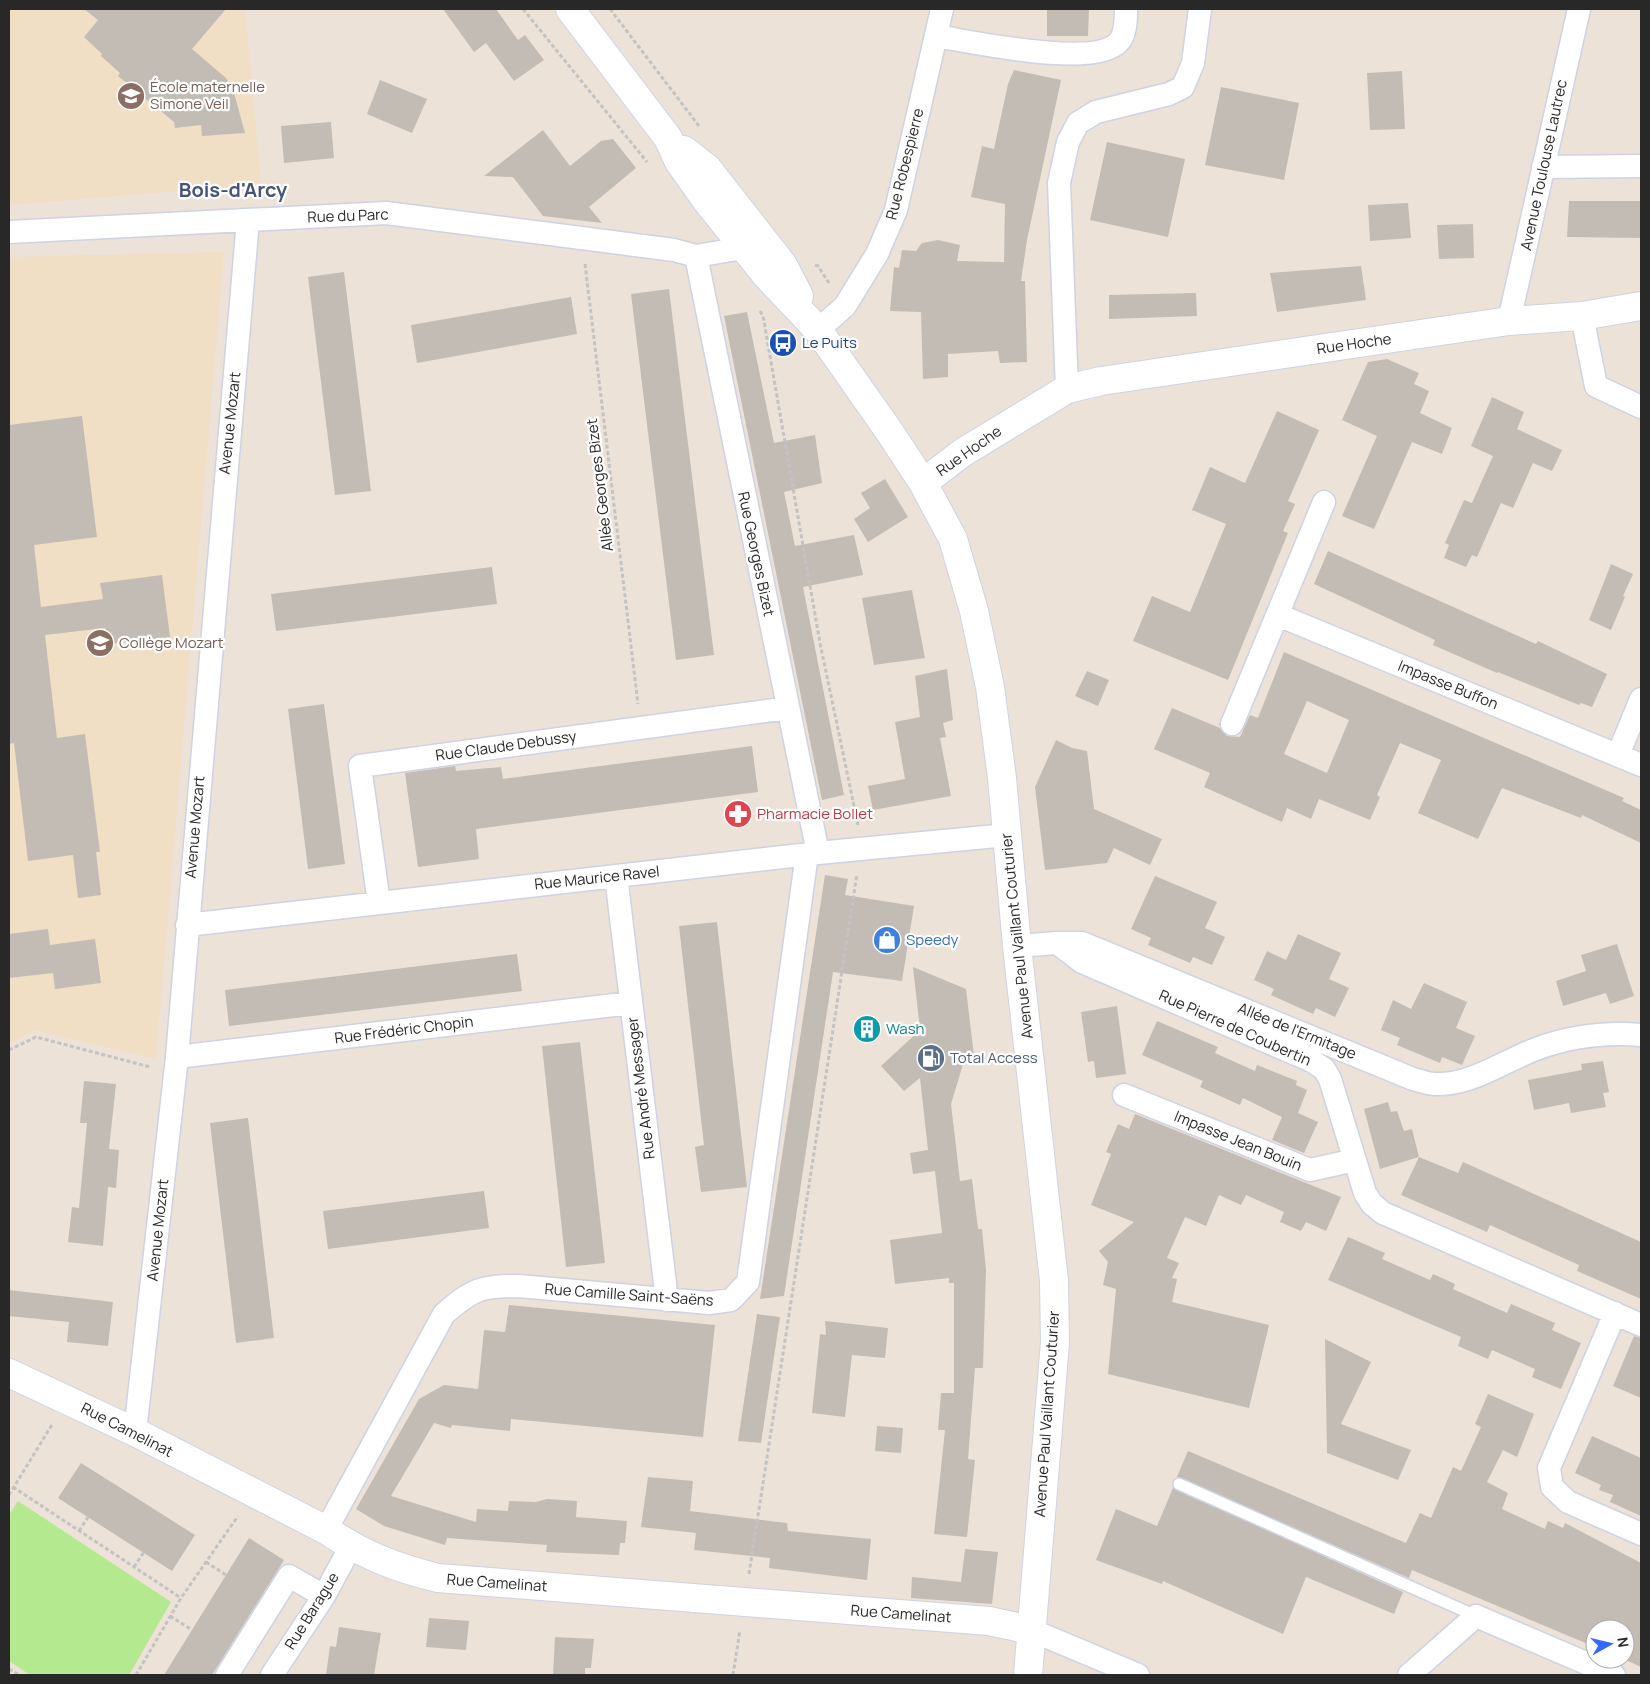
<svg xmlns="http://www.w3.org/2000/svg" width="1650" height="1684" viewBox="0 0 1650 1684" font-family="Manrope,sans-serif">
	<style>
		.education { fill: #f0dec5 }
		.green { fill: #b5e98f }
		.building { fill: #c3bcb5; fill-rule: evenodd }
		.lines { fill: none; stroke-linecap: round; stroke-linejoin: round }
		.lane-casing { stroke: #cdd3e3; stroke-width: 14 }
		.street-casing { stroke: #cdd3e3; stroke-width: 25 }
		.secondary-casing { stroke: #cdd3e3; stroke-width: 30 }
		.path { stroke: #c3c3c3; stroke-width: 3; stroke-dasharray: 4 2.5; stroke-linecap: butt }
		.lane { stroke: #fff; stroke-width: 11 }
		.street { stroke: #fff; stroke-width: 22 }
		.secondary { stroke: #fff; stroke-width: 28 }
		.labels { text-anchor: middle; stroke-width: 4.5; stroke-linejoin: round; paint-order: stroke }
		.education-label { font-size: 15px; fill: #785e54; stroke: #fff; text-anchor: start }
		.street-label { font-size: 15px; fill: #282828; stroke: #fff }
		.transit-label { font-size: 15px; fill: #164399; stroke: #fff; text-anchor: start }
		.health-label { font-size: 15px; fill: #be3a42; stroke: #fff; text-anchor: start }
		.shop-label { font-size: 15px; fill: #366cbe; stroke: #fff; text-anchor: start }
		.culture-label { font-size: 15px; fill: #0d838f; stroke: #fff; text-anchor: start }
		.service-label { font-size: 15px; fill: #4e5e75; stroke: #fff; text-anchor: start }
		.district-label { font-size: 20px; font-weight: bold; fill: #45547c; stroke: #fff }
	</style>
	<rect width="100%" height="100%" fill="#ece2d8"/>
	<path class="education" d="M9,9h236l16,175 -252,21z
		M224,252l-68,807 -121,-29 -26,14v-787z"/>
	<path class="green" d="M18,1501l153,101 -42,73h-99l-21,-14v-146z"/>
	<path class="building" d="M84,9h142l-34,40 34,29 8,15 11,40 -43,3 -1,-11 -26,3 -1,-6 -56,-46 2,-3 -19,-17 1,-2 -18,-17 14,-17z
		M443,9h53l22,31 7,-5 19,25 -30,21 -28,-38 -12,9z
		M1047,9h42l-1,27h-41z
		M1014,70l47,10 -34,160 -6,41h4l2,81 -27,1 -2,-12 -50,3v23l-25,2 -2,-67 -31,-1 4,-44 5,1 3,-18 14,1 6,-8 16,-3 22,5 -3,16 47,1 1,-58 -34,-7 11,-51 12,3 14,-65z
		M1402,71l3,58 -35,1 -3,-57z
		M380,80l47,19 -15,34 -45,-19z
		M1221,87l78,16 -15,77 -79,-15z
		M331,122l3,36 -50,5 -3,-37z
		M543,130l27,36 31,-25 12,-2 23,29 -47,39 13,16 -59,-7 -30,-39 -29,-1z
		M1107,142l78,17 -17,78 -78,-17z
		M1569,201h72v37l-74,-1z
		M1408,203l3,35 -41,3 -2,-36z
		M1473,224l1,34 -35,1 -2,-34z
		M1361,266l5,34 -89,12 -7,-39z
		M344,272l27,219 -36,4 -27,-218z
		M669,289l45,366 -38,5 -45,-366z
		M1196,293l1,23 -88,3v-24z
		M571,297l6,37 -160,29 -6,-38z
		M747,312l27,131 41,-8 7,48 -38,9 11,54 59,-11 9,40 -60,12 41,208 -22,5 -98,-484z
		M1387,359l32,14 -5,11 15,7 -9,22 32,15 -10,26 -30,-12 -38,87 -32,-13 35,-80 -35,-16 26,-58z
		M1492,397l32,15 -7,17 45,21 -10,21 -19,-8 -20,45 -12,-5 -24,54 -5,-2 -6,12 -22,-9 5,-13 -4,-2 19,-43 8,3 21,-47 -22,-10z
		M1277,411l42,19 -31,71 7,3 -12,27 5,2 -60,147 -95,-39 19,-45 38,16 36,-88 -34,-14 18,-43 35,16z
		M82,416l15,121 -63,8 7,62 62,-8 -3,-16 62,-8 8,62 -62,7 -3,-16 -60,7 12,103 28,-4 15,118h-4l5,43 -23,3 -5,-43 -45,6 -14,-118 -5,1v-319z
		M885,479l23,38 -40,25 -14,-23 16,-11 -9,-15z
		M1328,551l208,93 2,-3 69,33 -15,33 -11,-4 -2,2 -81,-33 -1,1 -64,-28 2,-5 -121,-56z
		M1611,564l22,10 -10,22 2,1 -14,33 -22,-10z
		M492,567l5,37 -221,27 -5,-37z
		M912,590l13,68 -51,7 -12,-67z
		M1284,652l340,146 -2,3 19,9v33l-59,-28 -1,3 -79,-30 -24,51 -60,-26 23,-53 -41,-17 -23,52 3,2 -10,23 -51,-21 -8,20 -24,-11 -5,14 -78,-35 6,-14 -56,-24 18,-41 48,20 7,8 13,1 10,-22 8,3zM1307,701l42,19 -22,53 -43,-19z
		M947,669l6,51 -10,3 3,14 -6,1 11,58 -78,14 -5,-24 37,-7 -10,-57 25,-5 -5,-41z
		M1087,671l22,9 -11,26 -23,-10z
		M324,704l21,160 -37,5 -20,-160z
		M1056,740l16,8 15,3 7,58 68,30 -12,26 -36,-17 -7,15 -62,7 -10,-83z
		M752,746l6,46 -282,37 3,30 -61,8 -13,-94 50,-7 1,5 45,-4 2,12z
		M825,875l23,4 -3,16 69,11 -12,75 -69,-9 -49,324 -24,3z
		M1155,876l62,26 -12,26 20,9 -13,28 -19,-8 -3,6 -42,-18 3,-7 -20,-9z
		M717,922l30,265 -46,5 -6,-45 9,-2 -25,-219z
		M48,929l2,16 45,-6 6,44 -46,6 -2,-16 -44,5v-44z
		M1298,934l43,19 -12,26 20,9 -14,29 -19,-9 -3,6 -42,-19 3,-6 -20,-9 13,-29 19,9z
		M1617,944l17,52 -24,8 -4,-11 -43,13 -7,-25 30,-10 -5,-16z
		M517,954l5,37 -293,35 -4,-36z
		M913,967l53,22 9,75 -11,-3 -13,43 9,77 12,-2 6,50h4l4,41 -3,98h-8l-7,91 7,1 -8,77 -33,-3 11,-104h-7l3,-37h13v-110h-5v-5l-54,6 -5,-44 52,-7 -7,-62 -22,3 -3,-21 18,-3 -8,-72 -16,13 -23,-25 39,-36z
		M1424,983l43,19 -11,26 19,8 -13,29 -20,-8 -2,6 -43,-18 3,-7 -19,-8 12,-30 18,9z
		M1117,1006l9,68 -30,4 -2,-17 -6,1 -7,-50z
		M1157,1021l61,26 -3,6 40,18 2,-6 40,16 -1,4 11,5 -9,23 20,9 -14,31 -32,-13 10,-23 -39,-19 -3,7 -40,-18 3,-6 -61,-26z
		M580,1042l25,221 -39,4 -24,-221z
		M1603,1061l6,31 -6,1 3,14 -35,6 -2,-10 -35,7 -6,-30 54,-10 -1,-6z
		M84,1081l32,3 -7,65 10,1 -3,38 -8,-1 -5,59 -35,-4 4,-35 7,1 8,-85h-7z
		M1388,1102l3,10 6,-1 7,20 8,-2 7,28 39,16 5,-11 178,80v57l-64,-28 2,-6 -89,-40 -3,7 -86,-37 18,-38 -39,12 -16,-60z
		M1135,1114l206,83 -15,34 -20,-9 -5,9 -21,-9 4,-10 -38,-17 -5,10 -22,-10 -13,31 -21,-9 -18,41 12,5 -7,15 5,1 -5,23 97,23 -20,83 -141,-34 8,-85 -13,-4 5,-23 -9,-11 35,-29 -43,-17 20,-51 -5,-2 12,-28 11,5z
		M248,1118l26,220 -38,5 -26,-220z
		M484,1191l5,37 -161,21 -5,-38z
		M1348,1237l37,16 -3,6 48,21 3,-6 22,10 -2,5 54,24 4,-9 44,19 -3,7 29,13 -20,46 -29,-12 3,-8 -43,-19 -4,9 -30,-13 3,-9 -133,-57z
		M9,1290l104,12 -5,44 -41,-4 2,-20 -60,-6z
		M509,1305l206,20 -12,112 -192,-18 -1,12 -58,-6 -1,3 -17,-5 -43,73 85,26 1,-13 31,2 1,-10 27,1 11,-3 30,2 -1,16 51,4 -2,22h-5l-1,12 -73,-3 1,-7 -100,-7 -2,7 -61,-19 -28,-17 63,-110 25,-14 34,4 6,-59 21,2z
		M757,1314l23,3 -19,126 -23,-2z
		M825,1321l63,7 -3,30 -33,-3 -7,62 -33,-4 8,-79 6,1z
		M1634,1336l7,2v60l-28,-12z
		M1325,1339l46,23 -30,62 70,26 -13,30 -71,-27z
		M1488,1394l46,20 -17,43 -14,-7 -16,32 21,11 -6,16 43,20 3,-8 15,7 2,-5 76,40v104l-17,-8 1,-30h-30v18l-183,-77 -3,8 -232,-101 11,-26 218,92 14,-30 11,5 22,-51 8,4 20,-44 -6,-3z
		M877,1426l26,2 -2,25 -26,-2z
		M1592,1436l49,22v58l-31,-14 3,-7 -14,-5 2,-5 -26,-12z
		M81,1463l114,72 -23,36 -114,-73z
		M648,1477l45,4 -3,30 97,12 1,8 83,8 -4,41 -98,-12 1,-10 -76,-8 2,-17 -55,-6z
		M1173,1488l230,104 -9,22 -88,-37 -23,57 -120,-53 -1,3 -66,-24 20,-51 41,17z
		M249,1538l35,22 -72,115h-48z
		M965,1549l33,3 -6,52 -81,-6 1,-21 49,5z
		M429,1618l40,3 -3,29 -40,-3z
		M339,1627l42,6 -7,42h-48l4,-29 6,1z
		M555,1637l39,2 -3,29h-6v7h-32z"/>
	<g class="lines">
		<defs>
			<path id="lane" d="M1179,1484l297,132"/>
			<path id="street" d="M936,36c33,5 165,35 185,3 5,-9 5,-21 5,-30
				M1543,167l98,-1
				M9,232l377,-19 288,37 22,6 47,-8
				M696,256l122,597
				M1582,316l14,70 45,21
				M1509,321l70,-312
				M818,330l27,-24 32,-52 19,-44 46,-201
				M1067,389l-8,-206 9,-41 10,-19 18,-11 73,-18 14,-7 10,-24 7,-54
				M1278,615l363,150
				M1232,724l92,-222
				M1618,755l23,-56
				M616,876l51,424
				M379,903l-19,-137 428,-58
				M187,925l631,-72 189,-18
				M1057,943h25l331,136c7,2 15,5 22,5 35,2 69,-23 101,-35 35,-13 69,-17 105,-14
				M1017,946l40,-3 25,19 230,99 12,8 6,10 35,114 7,11 11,9 258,112
				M177,1057l454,-54
				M1124,1095l186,75 45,-10
				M1615,1313l-66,155 3,19 16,15 73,32
				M135,1432l42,-375 71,-837
				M326,1530l118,-216c29,-25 36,-28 75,-28l190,17 22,-3 17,-18 59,-428
				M1031,1630l107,45
				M227,1675l62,-99 35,20
				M272,1675l52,-79 27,-50
				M1409,1675l67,-59 138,59"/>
			<path id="secondary" d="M570,9l98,129 11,24 27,38 60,75 52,55 73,104 32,49 30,56 21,72 16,76 12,91 15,168 37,335 1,61 -27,333
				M684,150l23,18 76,97 16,31
				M923,483l39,-30 105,-64 34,-8 408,-60 73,-5 59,-10
				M9,1373l126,59 191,98c38,25 67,37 112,48l551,43 42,9"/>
		</defs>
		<use href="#lane" class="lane-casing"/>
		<use href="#street" class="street-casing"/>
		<use href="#secondary" class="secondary-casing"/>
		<path class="path" d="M523,9l124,153
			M610,9l89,117
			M585,264l53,440
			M815,265l3,1 11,17
			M760,311l3,5 57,327 38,182
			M9,1050l27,-13 114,30
			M13,1487l168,111
			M9,1495l44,-72
			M79,1531l9,-14
			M206,1562l20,13
			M134,1567l10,-15
			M749,1574l108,-700
			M170,1616l22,14
			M9,1669l10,6
			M136,1675l45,-77 57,-82
			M733,1675l7,-45"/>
		<use href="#lane" class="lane"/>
		<use href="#street" class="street"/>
		<use href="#secondary" class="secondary"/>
	</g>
	<defs>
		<symbol id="school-disc" viewBox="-11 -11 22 22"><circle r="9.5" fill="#8d6e63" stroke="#fff"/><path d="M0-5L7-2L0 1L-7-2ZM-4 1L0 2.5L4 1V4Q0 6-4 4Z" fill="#fff"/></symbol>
		<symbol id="bus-disc" viewBox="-11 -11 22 22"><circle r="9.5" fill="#1a4fb4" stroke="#fff"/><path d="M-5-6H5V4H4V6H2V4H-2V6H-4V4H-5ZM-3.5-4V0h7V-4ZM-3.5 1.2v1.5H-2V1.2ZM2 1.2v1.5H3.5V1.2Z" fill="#fff"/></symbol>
		<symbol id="pharmacy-disc" viewBox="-11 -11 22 22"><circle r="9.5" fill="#e0444e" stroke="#fff"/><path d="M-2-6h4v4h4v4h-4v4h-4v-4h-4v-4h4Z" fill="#fff"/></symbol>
		<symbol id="shop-disc" viewBox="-11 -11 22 22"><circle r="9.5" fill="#3f7fe0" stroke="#fff"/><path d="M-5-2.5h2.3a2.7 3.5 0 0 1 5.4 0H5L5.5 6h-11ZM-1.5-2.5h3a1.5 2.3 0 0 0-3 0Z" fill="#fff"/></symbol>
		<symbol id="building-disc" viewBox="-11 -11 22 22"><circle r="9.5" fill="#0f9aa8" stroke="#fff"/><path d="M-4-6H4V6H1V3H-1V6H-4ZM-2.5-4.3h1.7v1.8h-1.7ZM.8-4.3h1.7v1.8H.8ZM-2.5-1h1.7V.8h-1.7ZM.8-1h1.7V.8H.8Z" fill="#fff"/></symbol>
		<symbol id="fuel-disc" viewBox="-11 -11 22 22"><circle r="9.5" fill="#5c6f8a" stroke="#fff"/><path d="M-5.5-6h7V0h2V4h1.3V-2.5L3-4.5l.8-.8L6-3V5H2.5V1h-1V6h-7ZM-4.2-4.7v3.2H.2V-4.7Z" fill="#fff"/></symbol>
	</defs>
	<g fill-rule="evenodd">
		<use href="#school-disc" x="115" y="80" width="32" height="32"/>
		<use href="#bus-disc" x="767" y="327" width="32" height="32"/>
		<use href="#school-disc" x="84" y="627" width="32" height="32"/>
		<use href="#pharmacy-disc" x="722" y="798" width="32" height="32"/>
		<use href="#shop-disc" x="871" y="924" width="32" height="32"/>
		<use href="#building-disc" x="851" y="1013" width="32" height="32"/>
		<use href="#fuel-disc" x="915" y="1042" width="32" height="32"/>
	</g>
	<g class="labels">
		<g class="education-label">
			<text x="150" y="92">École maternelle<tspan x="150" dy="17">Simone Veil</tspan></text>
			<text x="119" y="648">Collège Mozart</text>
		</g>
		<g class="street-label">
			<text transform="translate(905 164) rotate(-76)" y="5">Rue Robespierre</text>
			<text transform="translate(1544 165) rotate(-78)" y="5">Avenue Toulouse Lautrec</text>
			<text transform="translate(348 216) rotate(-2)" y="5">Rue du Parc</text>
			<text transform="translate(1354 344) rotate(-8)" y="5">Rue Hoche</text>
			<text transform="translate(230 423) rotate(-84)" y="5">Avenue Mozart</text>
			<text transform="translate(969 451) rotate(-35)" y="5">Rue Hoche</text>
			<text transform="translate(600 485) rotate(-97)" y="5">Allée Georges Bizet</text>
			<text transform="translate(756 554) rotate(78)" y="5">Rue Georges Bizet</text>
			<text transform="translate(1448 685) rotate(22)" y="5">Impasse Buffon</text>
			<text transform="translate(506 746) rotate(-8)" y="5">Rue Claude Debussy</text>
			<text transform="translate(195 827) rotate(-85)" y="5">Avenue Mozart</text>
			<text transform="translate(597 878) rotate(-6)" y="5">Rue Maurice Ravel</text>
			<text transform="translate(1017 936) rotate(-96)" y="5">Avenue Paul Vaillant Couturier</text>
			<text transform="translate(1235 1028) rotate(24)" y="5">Rue Pierre de Coubertin</text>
			<text transform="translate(404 1030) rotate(-7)" y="5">Rue Frédéric Chopin</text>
			<text transform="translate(1297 1031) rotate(22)" y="5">Allée de l'Ermitage</text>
			<text transform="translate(641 1088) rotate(-97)" y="5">Rue André Messager</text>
			<text transform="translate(1238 1141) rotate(22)" y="5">Impasse Jean Bouin</text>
			<text transform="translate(158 1230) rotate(-84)" y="5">Avenue Mozart</text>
			<text transform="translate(629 1295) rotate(4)" y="5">Rue Camille Saint-Saëns</text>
			<text transform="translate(1047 1414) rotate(-86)" y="5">Avenue Paul Vaillant Couturier</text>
			<text transform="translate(127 1430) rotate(27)" y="5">Rue Camelinat</text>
			<text transform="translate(497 1583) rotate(4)" y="5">Rue Camelinat</text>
			<text transform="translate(312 1611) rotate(-58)" y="5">Rue Barague</text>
			<text transform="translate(901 1614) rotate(4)" y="5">Rue Camelinat</text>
		</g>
		<g class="transit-label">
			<text x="802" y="348">Le Puits</text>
		</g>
		<g class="health-label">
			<text x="757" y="819">Pharmacie Bollet</text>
		</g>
		<g class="shop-label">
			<text x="906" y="945">Speedy</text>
		</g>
		<g class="culture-label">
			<text x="886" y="1034">Wash</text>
		</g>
		<g class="service-label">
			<text x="950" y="1063">Total Access</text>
		</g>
		<g class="district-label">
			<text x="233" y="197">Bois-d'Arcy</text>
		</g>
	</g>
	<rect width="1650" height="1684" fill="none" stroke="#282828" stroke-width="20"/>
	<g transform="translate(1610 1644) rotate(82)"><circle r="24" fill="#ffffff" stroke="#a9a9a9"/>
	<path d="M0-4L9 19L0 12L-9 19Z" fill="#326aff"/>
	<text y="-8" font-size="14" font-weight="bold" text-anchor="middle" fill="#282828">N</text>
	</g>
</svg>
